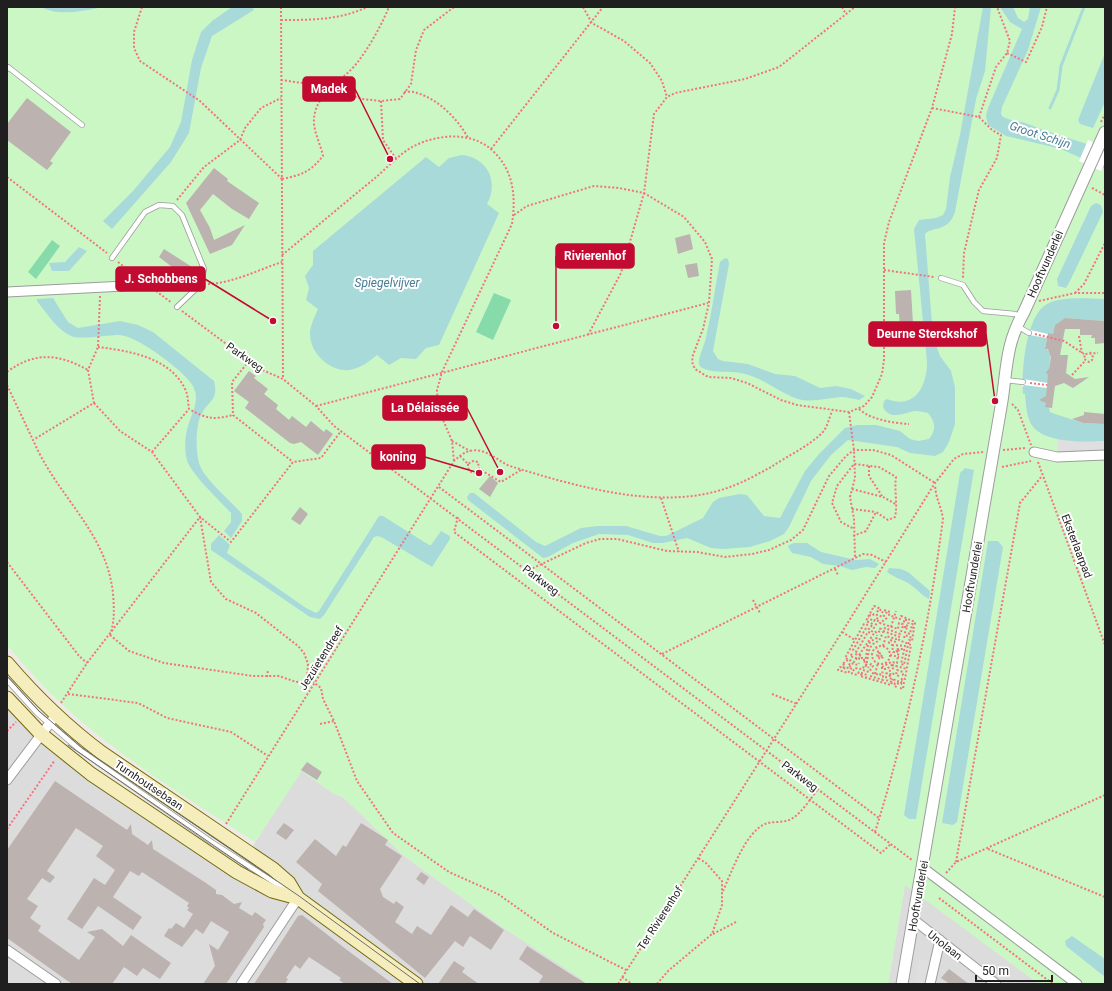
<svg xmlns="http://www.w3.org/2000/svg" width="1112" height="991" viewBox="0 0 1112 991" font-family="Roboto,sans-serif">
	<style>
		.residential { fill: #dddcdc }
		.park { fill: #cbf7c5 }
		.pitch { fill: #87daa9 }
		.parking { fill: #dfdfdf }
		.water { fill: #a8dada }
		.pier { fill: #fff }
		.lines { fill: none; stroke-linecap: round; stroke-linejoin: round }
		.stream { stroke: #a8dada; stroke-width: 3 }
		.building { fill: #bcb2af }
		.service-casing { stroke: #9c9c9c; stroke-width: 6 }
		.minor-casing { stroke: #9c9c9c; stroke-width: 11 }
		.tertiary-casing { stroke: #9c9c9c; stroke-width: 13 }
		.secondary-casing { stroke: #71670a; stroke-width: 15 }
		.path { stroke: #f37380; stroke-width: 2; stroke-dasharray: 2 2; stroke-linecap: butt }
		.service { stroke: #fff; stroke-width: 4.5 }
		.minor { stroke: #fff; stroke-width: 9 }
		.tertiary { stroke: #fff; stroke-width: 11 }
		.secondary { stroke: #f6edbc; stroke-width: 13 }
		.tram { stroke: #6d6d6d; stroke-width: 1 }
		.labels { text-anchor: middle; stroke-width: 4; stroke-linejoin: round; paint-order: stroke }
		.street-label { font-size: 11px; fill: #1f1f1f; stroke: #fff }
		.water-label { font-size: 12px; font-style: italic; fill: #477d93; stroke: #fff }
		.leader { fill: none; stroke: #c30a31; stroke-width: 1.5 }
		.callout-dot { fill: #c30a31; stroke: #fff; stroke-width: 1.5 }
		.callout { fill: #c30a31; stroke: #c30a31; stroke-width: 1.5 }
		.callout-label { font-size: 12px; text-anchor: middle; font-weight: bold; fill: #fff }
	</style>
	<rect width="100%" height="100%" fill="#efeae5"/>
	<path class="residential" d="M7,704l227,172 67,-106 30,22 13,6 59,57 102,74 79,51 -3,4h-574z
		M905,884l134,100h-151z"/>
	<path class="park" d="M7,7h1098v977h-66l-134,-99 -17,99h-307l2,-4 -78,-51 -102,-74 -59,-57 -13,-6 -29,-21 -47,71c-65,-42 -133,-83 -190,-135 -21,-19 -40,-41 -58,-62z"/>
	<path class="pitch" d="M52,240l8,6 -24,33 -8,-7z
		M494,293l17,7 -18,40 -17,-8z"/>
	<path class="parking" d="M1058,439l47,3v13l-48,2z
		M919,959l15,3 -4,22h-15z"/>
	<path class="water" d="M42,7h65c-20,2 -47,11 -65,0z
		M232,7h20l2,3 -42,26 -11,32 -12,65 -18,29 -59,67 -9,-8 30,-30 37,-44 11,-25 11,-62 9,-28 11,-11z
		M983,7h8l-6,64 -9,28 -21,113c-7,21 -23,14 -30,22l8,103 7,19 11,15 4,16v37l-6,18 -6,10 -8,4 -25,-3 -13,-6 -49,-7 -17,15 -20,26 -22,46 -5,7 -14,7 -20,6 -27,2 -12,-1 -24,-10 -24,5h-10l-25,-8 -29,-1 -26,9 -25,14 -5,1 -75,-58 -1,-3 3,-4h4l62,49 9,4 36,-18 17,-2h28l34,10h6l37,-18 10,-16 6,-4 21,-4 7,1 17,21 16,2 25,-47 14,-17 26,-26 12,-3h19l24,6 10,8 8,2 11,-2c8,-10 6,-17 -1,-26 -4,-1 -9,-2 -13,-2 -11,2 -25,10 -32,-4l1,-6 3,-2c28,11 40,-13 40,-37l-13,-133 5,-9 17,-2 7,-3 3,-6 4,-32 10,-42z
		M1000,7h13l5,11 6,4 4,-3 2,-12h11l-13,43 -26,57 -1,7 2,3c8,4 17,4 25,7 25,11 52,16 77,27v18l-44,-20 -55,-13 -18,-11 -2,-9 2,-8 34,-79 -12,-7z
		M1105,53v49l-12,26 -13,-4 -2,-4z
		M462,155c26,3 37,27 25,49l12,9 -60,132 -13,3 -10,11 -15,-1 -12,7 -12,-10c-8,7 -17,13 -27,15 -20,2 -41,-17 -40,-38 1,-8 5,-16 8,-23l-12,-9 3,-12 -4,-12 8,-11v-14l113,-94 13,10 10,-9z
		M1096,203l5,2 2,7 -34,71 -3,5 -8,-2 -1,-7 34,-73z
		M79,247l8,4 -18,20h-17l-3,-8 16,-1z
		M725,258l3,1 1,5 -16,87 5,8 5,2 25,3 27,10 20,2 25,12 16,-2 15,3 14,7 -6,4c-5,-1 -12,-3 -18,-3 -13,1 -25,5 -39,3 -22,-5 -38,-23 -61,-27 -8,-2 -40,1 -42,-9 -1,-8 6,-19 7,-27 6,-25 9,-50 14,-75z
		M53,298l15,24 10,6 42,-7 18,4 15,7 61,49c5,19 -5,19 -12,32 -7,11 -7,43 -1,55 7,14 30,33 41,46v7l-11,17 -7,-7 7,-9v-9c-10,-11 -41,-40 -44,-53 -3,-9 -2,-25 1,-34 4,-14 14,-28 3,-43 -10,-14 -55,-48 -72,-48 -13,0 -38,5 -48,1 -14,-6 -25,-24 -34,-35v-2z
		M1105,299v22l-40,-3 -10,7 -2,9 -5,-1 -3,15 6,4 -5,45 -4,3 6,4 2,8 5,2 28,9 22,1v17c-21,1 -65,3 -75,-19 -4,-9 -4,-19 -5,-28h-2c-2,-22 3,-82 26,-91 17,-7 39,-4 56,-4z
		M965,468l9,2 -58,349h-7l-5,-4 56,-342z
		M379,516h4l46,29h2l10,-14 9,5v3l-18,28 -49,-29 -5,-2 -4,1 -50,78 -4,4 -10,-2 -99,-67v-6l8,-9 11,10 -3,8 79,55 10,5 3,-2z
		M988,541h10l5,6 -46,275 -4,3 -11,-2z
		M794,543h13l14,9 35,8 14,-1 9,5 -4,4 -9,-1 -14,3 -12,-4 -17,-2 -12,-7 -19,-4 -4,-6 1,-2z
		M889,568l12,1 7,3 22,19 -1,8c-8,-4 -14,-12 -21,-16 -8,-4 -14,-6 -21,-11z
		M1072,936l33,23v18l-39,-31 -1,-5z"/>
	<path class="pier" d="M1088,140l17,8v14l-4,9 -22,-10z
		M1030,330l18,4 -1,4 -18,-3z
		M1023,379l25,4 -1,5 -23,-3 -2,2z"/>
	<g class="lines">
		<path class="stream" d="M1050,108l8,-18 3,-24 23,-59"/>
	</g>
	<path class="building" d="M27,98l44,34 -21,29 3,2 -6,7 -40,-30v-16z
		M214,168l14,11 -1,2 32,22 -10,16 -17,-10 -19,-15 -13,16 10,18 4,12 31,-15 -13,20 -22,9 -24,-51z
		M690,234l3,15 -15,5 -3,-16z
		M164,249l28,18 -5,7 -9,-7 -2,3 -17,-13z
		M697,263l2,13 -11,2 -3,-13z
		M911,290l3,51 -13,1 -2,-28h-3l-1,-23z
		M1065,318l40,3v22l-10,1v-6h-4l1,-3h-12v-6h-15l-5,26h8l-2,18 9,6 14,-2 -16,11 -9,-5 -9,3 -3,22 -7,-1 1,-4 -7,-3 7,-4 2,-21 -2,-3 3,-3 2,-12 -3,-8h-3l3,-16 5,1 2,-9z
		M249,371l7,5 -2,2 14,11 -4,5 14,11 -2,4 13,11 3,-4 14,11 5,-6 13,11 2,-3 7,5 -15,21 -17,-13 -7,2 -4,-1 -45,-35 4,-6 -15,-11z
		M1084,412l21,2v10l-22,-1 -11,-4 12,-4z
		M490,476l8,7 -8,14 -11,-8z
		M300,507l8,7 -8,11 -9,-6z
		M307,762l15,10 -5,8 -16,-10z
		M55,781l72,49 4,-6 1,10 16,11 4,-5 1,9 53,34 10,7v4l6,1 12,9 8,-2 -3,6 13,8 3,-4 11,8 -3,4 1,3 -38,57h-23l12,-18 -6,-22 9,6 11,-18 -18,-11 -8,13 -7,-5 -14,18 -18,-11 5,-8 2,1 5,-6 8,5 9,-14 -6,-4 2,-2 -2,-2 2,-3 -47,-31 -3,4 -9,-5 -17,26 29,20 -9,13 -35,-24 -16,23 -15,-10 27,-41 11,7 10,-15 -19,-14 7,-10 -27,-18 -29,43 8,6 -5,6 -8,-5 -15,21 11,7 -8,12 11,8 -3,5 41,29 16,-23 -8,-5 15,-3 21,17 8,-11 40,28 -11,16 -17,-11 -6,8 -13,-9 -12,17h-40l-65,-46v-88z
		M284,823l10,7 -8,10 -10,-7z
		M361,823l27,17 -3,5 17,11 -22,33 3,8 11,7 2,-3 8,6 -9,15 17,12 5,-8 14,9 20,-30 17,12 6,-8 30,21 -13,20 -21,-14 -7,11 -8,-6 -30,37 -107,-87 4,-7 -26,-22 19,-23 21,17 7,-11 3,2z
		M421,872l8,5 -5,8 -8,-6z
		M302,915l49,38 42,31h-48l-6,-4 2,-2 -32,-21 -9,12 -5,-4 -9,13 2,1 -3,5h-31l44,-68z
		M527,946l45,29 15,9h-49l5,-8 -24,-17z
		M454,961l11,7 -3,4 17,12h-41z
		M949,969l20,15h-19l-9,-6z"/>
	<g class="lines">
		<defs>
			<path id="service" d="M7,69l1,-2 74,58
				M112,258l33,-46 14,-7 14,1 9,9 22,54 -3,15 -24,23
				M941,278l22,7 11,17 9,9 32,3 6,3
				M1017,326l12,7
				M1005,380l18,2
				M7,680l30,33 43,37 133,93 73,47"/>
			<path id="minor" d="M7,292l118,-6 9,-12
				M1034,452l23,5 48,-2
				M7,780l49,-65
				M923,868l154,116
				M914,920l82,64
				M7,950l49,34
				M241,984l57,-86
				M930,984l10,-44"/>
			<path id="tertiary" d="M902,984l100,-583c5,-34 4,-58 22,-89l81,-180"/>
			<path id="secondary" d="M7,663c29,34 59,63 95,90l171,116 16,14 9,15
				M7,698l34,36 50,40 146,98 35,19 26,7 118,86"/>
		</defs>
		<use href="#service" class="service-casing"/>
		<use href="#minor" class="minor-casing"/>
		<use href="#tertiary" class="tertiary-casing"/>
		<use href="#secondary" class="secondary-casing"/>
		<path class="path" d="M142,7l-8,25v16l6,13 60,40 82,78
			M281,7l2,372
			M583,7l9,16 32,18 26,22 12,18 5,16
			M624,7h8
			M842,7l4,7
			M281,20c30,0 59,0 86,-13
			M1007,53l19,9 16,-35 5,-20
			M281,80l50,7 31,12 19,2 19,-2 11,-15 5,-34 8,-20 30,-23
			M404,92c4,0 9,-1 13,1 21,6 41,26 51,45
			M381,101l2,39 14,20
			M932,108l47,9 13,13 9,5 -4,23 -18,32 -4,16 -11,47 -1,25
			M979,117l17,-50 11,-14 3,-12 -13,-34
			M1101,122l4,-8
			M491,149l112,-142
			M7,177l100,76
			M282,179c20,-4 28,-7 41,-23 -2,-10 -8,-22 -9,-32 -2,-29 28,-42 43,-61 13,-17 24,-37 32,-56
			M1092,188l13,7
			M177,200l27,-33 36,-27 5,-12 16,-20 20,-10
			M514,215l13,-9 67,-20 25,2 25,5 40,24 21,25 7,17 -3,44 -6,26 -10,26 -1,7 3,7 13,8 23,1 16,5 34,17 16,5 52,7 15,-6 8,-9 10,-23 2,-14v-117l5,-21 43,-114 20,-74 3,-27
			M282,255c31,-25 61,-51 92,-76 12,-10 25,-25 40,-33 24,-12 58,-15 79,5 21,20 23,46 19,73l-70,148 -5,18 1,18 14,33 2,20
			M118,262l9,7
			M884,270l50,7
			M140,279l32,24
			M208,284c25,-1 50,-14 74,-22
			M1075,293l9,-9 21,-41
			M100,296l-2,51 -10,23 6,33 -61,37c4,9 9,19 14,27 26,43 60,74 66,126 1,15 2,28 -3,42
			M1039,301l36,-8h30
			M182,311l78,58 23,10 33,27 18,20 578,434
			M1035,334l29,7 20,13
			M588,335l33,-62 23,-80 10,-79 13,-17 8,-4 70,-14 34,-12 76,-60
			M1079,336l3,17
			M98,347c31,4 73,10 88,44 2,5 2,12 3,18 18,10 24,11 44,6
			M1090,352l3,5 -1,3 -3,2 -5,-3 1,-5 13,-1
			M1104,353h1
			M249,361l-17,21 1,33 60,47
			M7,372c28,-21 52,-18 81,-2
			M1072,375l13,-14
			M1030,383l17,2
			M7,385l26,55
			M94,403l26,28 32,21 48,65 31,25 62,-80 28,-4 20,-27
			M1012,404l6,6 13,35
			M316,406l392,-103
			M859,409c12,11 35,14 50,15
			M849,412l5,38 1,28 -5,19 4,22 1,39
			M452,441l18,10
			M1003,450l23,-2
			M152,452l37,-43
			M460,456l8,8 5,-3 5,1 1,7 22,13 20,-12
			M1038,462l67,183
			M468,464v4l3,4 4,1 4,-4
			M869,466v10l13,20
			M1002,467l29,-6
			M439,487l440,331
			M852,489l31,8 14,8
			M661,498l18,54
			M852,509l24,3
			M200,517l11,65 15,17 30,14 42,33 6,7 4,11 -1,13 14,11 2,11 11,22 23,60 36,52 56,39 49,22 55,39 73,37
			M458,517l-4,15 427,321 10,-9
			M853,536l13,-5 10,-19 12,8 7,-3c3,-13 -1,-26 1,-40l-17,-10 -25,-3 -17,22 -5,17 9,19 13,7
			M7,562l72,94 8,7
			M835,569l3,6
			M529,570l57,-27 14,-4h17l50,12 30,1 28,5 27,-3 17,-4 22,-10 12,-10 26,-54 17,-20 8,-6h19l18,5 44,28
			M753,600l7,13
			M869,615l3,1 2,-2 9,3 4,-5
			M887,618l-7,5 18,6 1,-6 3,1
			M906,619v3l-3,-1 -1,6 6,2
			M891,627l5,-16
			M905,628v-3l3,1 1,-6
			M883,631l17,6 -1,3 12,5 -6,34 -3,-1 -1,6 -6,-1 -1,3 3,1
			M842,632l13,8
			M110,635l19,16 35,12 89,13h26l17,6 7,-1 4,-4
			M904,638l1,-3 7,3
			M892,644l1,8h4l-1,-3h8
			M892,645l13,1 -4,18 3,1 5,-25 3,1 2,-13 -3,-1
			M883,646l3,-10 10,3v3l-6,-2 -2,5
			M872 655a9 9 0 1 1 18 0a9 9 0 1 1-18 0Z
			M876,647l2,4 -1,6 4,2 3,-3
			M857,652l-4,-2 13,-22 3,1 4,-5 -7,-3 8,-15 7,3 -2,3 -4,-2
			M879,653l3,1 -1,3 -3,-1z
			M662,654l201,-100 9,1 14,7
			M852,654l-2,2 9,3 1,-3
			M859,655l16,-23 3,1 3,-4 -3,-1
			M890,655l9,2
			M857,658l-3,4 -9,-4 19,-34 4,1
			M865,660h-3v-4l-7,-2 13,-22 3,1 8,-14 -3,-1 -2,3 -6,-3
			M867,665l-3,-2c5,-10 -1,-20 13,-25v-3
			M892,665l15,4
			M849,666l3,1 -4,6 -10,-3 2,-3 7,2 3,-6 8,2 1,-2
			M882,667l9,-5 6,1 2,-15
			M882,667v2h5l7,-6
			M843,668l2,-3 -3,-1 6,-4
			M863,670l6,2 4,-6 -2,-2 -3,4
			M853,671l2,-3 5,1 2,-2 3,1c5,-10 0,-23 14,-27l6,-13 15,6 1,-3 9,3 2,-10 3,1v-3l-14,-6 -1,3 -11,-4 1,-3 -6,-2 -2,3
			M851,673l6,2 2,-3 8,3 -1,3
			M872,673l8,2 1,-3 12,3 1,-3
			M862,674l-2,2 31,9 2,-6
			M875,674l3,-11
			M886,674l10,-8
			M890,675l-1,3 9,3v3
			M870,676l13,4v-4l3,1v3l6,2
			M899,676l-3,-1 1,-5 6,2v3l2,1
			M267,677l1,-7
			M900,688l3,1 1,-7 -3,-1
			M68,694l70,9 29,15 64,14 37,24
			M772,694l25,10
			M61,703l26,-40 113,-146
			M320,724l14,-3
			M7,731l9,-9
			M226,824l228,-363c8,-7 15,-13 27,-10 12,3 21,13 32,16 66,20 150,45 217,20 14,-5 28,-13 41,-20 15,-10 38,-21 51,-34 6,-6 7,-16 11,-24
			M7,829l48,-69
			M875,832c32,-102 54,-207 68,-313 -2,-14 -7,-19 -8,-34
			M988,849l117,48
			M956,862l64,-359 22,-27
			M946,873l10,-11 149,-67
			M723,891c9,-20 22,-58 42,-67 7,-3 17,-1 24,-4 11,-4 22,-22 29,-31
			M939,898l114,86
			M713,934l23,-12
			M622,977l10,7
			M618,984l224,-352 93,-149 19,-24 9,-5 20,-2
			M657,984l11,-13 44,-37 10,-29v-24l-16,-18 -8,-5"/>
		<use href="#service" class="service"/>
		<use href="#minor" class="minor"/>
		<use href="#tertiary" class="tertiary"/>
		<use href="#secondary" class="secondary"/>
		<path class="tram" d="M7,676l32,35 42,36 218,149 121,88
			M68,745l180,124"/>
	</g>
	<g class="labels">
		<g class="street-label">
			<text transform="translate(1045 264) rotate(-66)" y="4">Hooftvunderlei</text>
			<text transform="translate(245 357) rotate(35)" y="4">Parkweg</text>
			<text transform="translate(1077 546) rotate(69)" y="4">Eksterlaarpad</text>
			<text transform="translate(972 577) rotate(-80)" y="4">Hooftvunderlei</text>
			<text transform="translate(541 580) rotate(37)" y="4">Parkweg</text>
			<text transform="translate(321 658) rotate(-58)" y="4">Jezuïetendreef</text>
			<text transform="translate(800 776) rotate(37)" y="4">Parkweg</text>
			<text transform="translate(149 785) rotate(34)" y="4">Turnhoutsebaan</text>
			<text transform="translate(918 896) rotate(-80)" y="4">Hooftvunderlei</text>
			<text transform="translate(660 918) rotate(-57)" y="4">Ter Rivierenhof</text>
			<text transform="translate(945 945) rotate(38)" y="4">Unolaan</text>
		</g>
		<g class="water-label">
			<text transform="translate(1040 135) rotate(18)" y="4">Groot Schijn</text>
			<text x="387" y="287">Spiegelvijver</text>
		</g>
	</g>
	<path class="leader" d="M390 159L355 89M556 326L556 256M273 321L205 279M995 401L986 334M500 472L467 408M479 473L425 457"/>
	<g class="callout-dot">
		<circle cx="390" cy="159" r="4"/>
		<circle cx="556" cy="326" r="4"/>
		<circle cx="273" cy="321" r="4"/>
		<circle cx="995" cy="401" r="4"/>
		<circle cx="500" cy="472" r="4"/>
		<circle cx="479" cy="473" r="4"/>
	</g>
	<g class="callout">
		<rect x="303" y="77" width="52" height="24" rx="4"/>
		<rect x="556" y="244" width="78" height="24" rx="4"/>
		<rect x="116" y="267" width="89" height="24" rx="4"/>
		<rect x="869" y="322" width="117" height="24" rx="4"/>
		<rect x="383" y="396" width="84" height="24" rx="4"/>
		<rect x="372" y="445" width="53" height="24" rx="4"/>
	</g>
	<g class="callout-label">
		<text x="329" y="93">Madek</text>
		<text x="595" y="260">Rivierenhof</text>
		<text x="161" y="283">J. Schobbens</text>
		<text x="927" y="338">Deurne Sterckshof</text>
		<text x="425" y="412">La Délaissée</text>
		<text x="398" y="461">koning</text>
	</g>
	<rect width="1112" height="991" fill="none" stroke="#1f1f1f" stroke-width="16"/>
	<path d="M976 975v6h76v-6" fill="none" stroke="#1f1f1f" stroke-width="2"/>
	<text x="982" y="975" font-size="12" fill="#1f1f1f" stroke="#ffffff" stroke-width="3" paint-order="stroke">50 m</text>
</svg>
